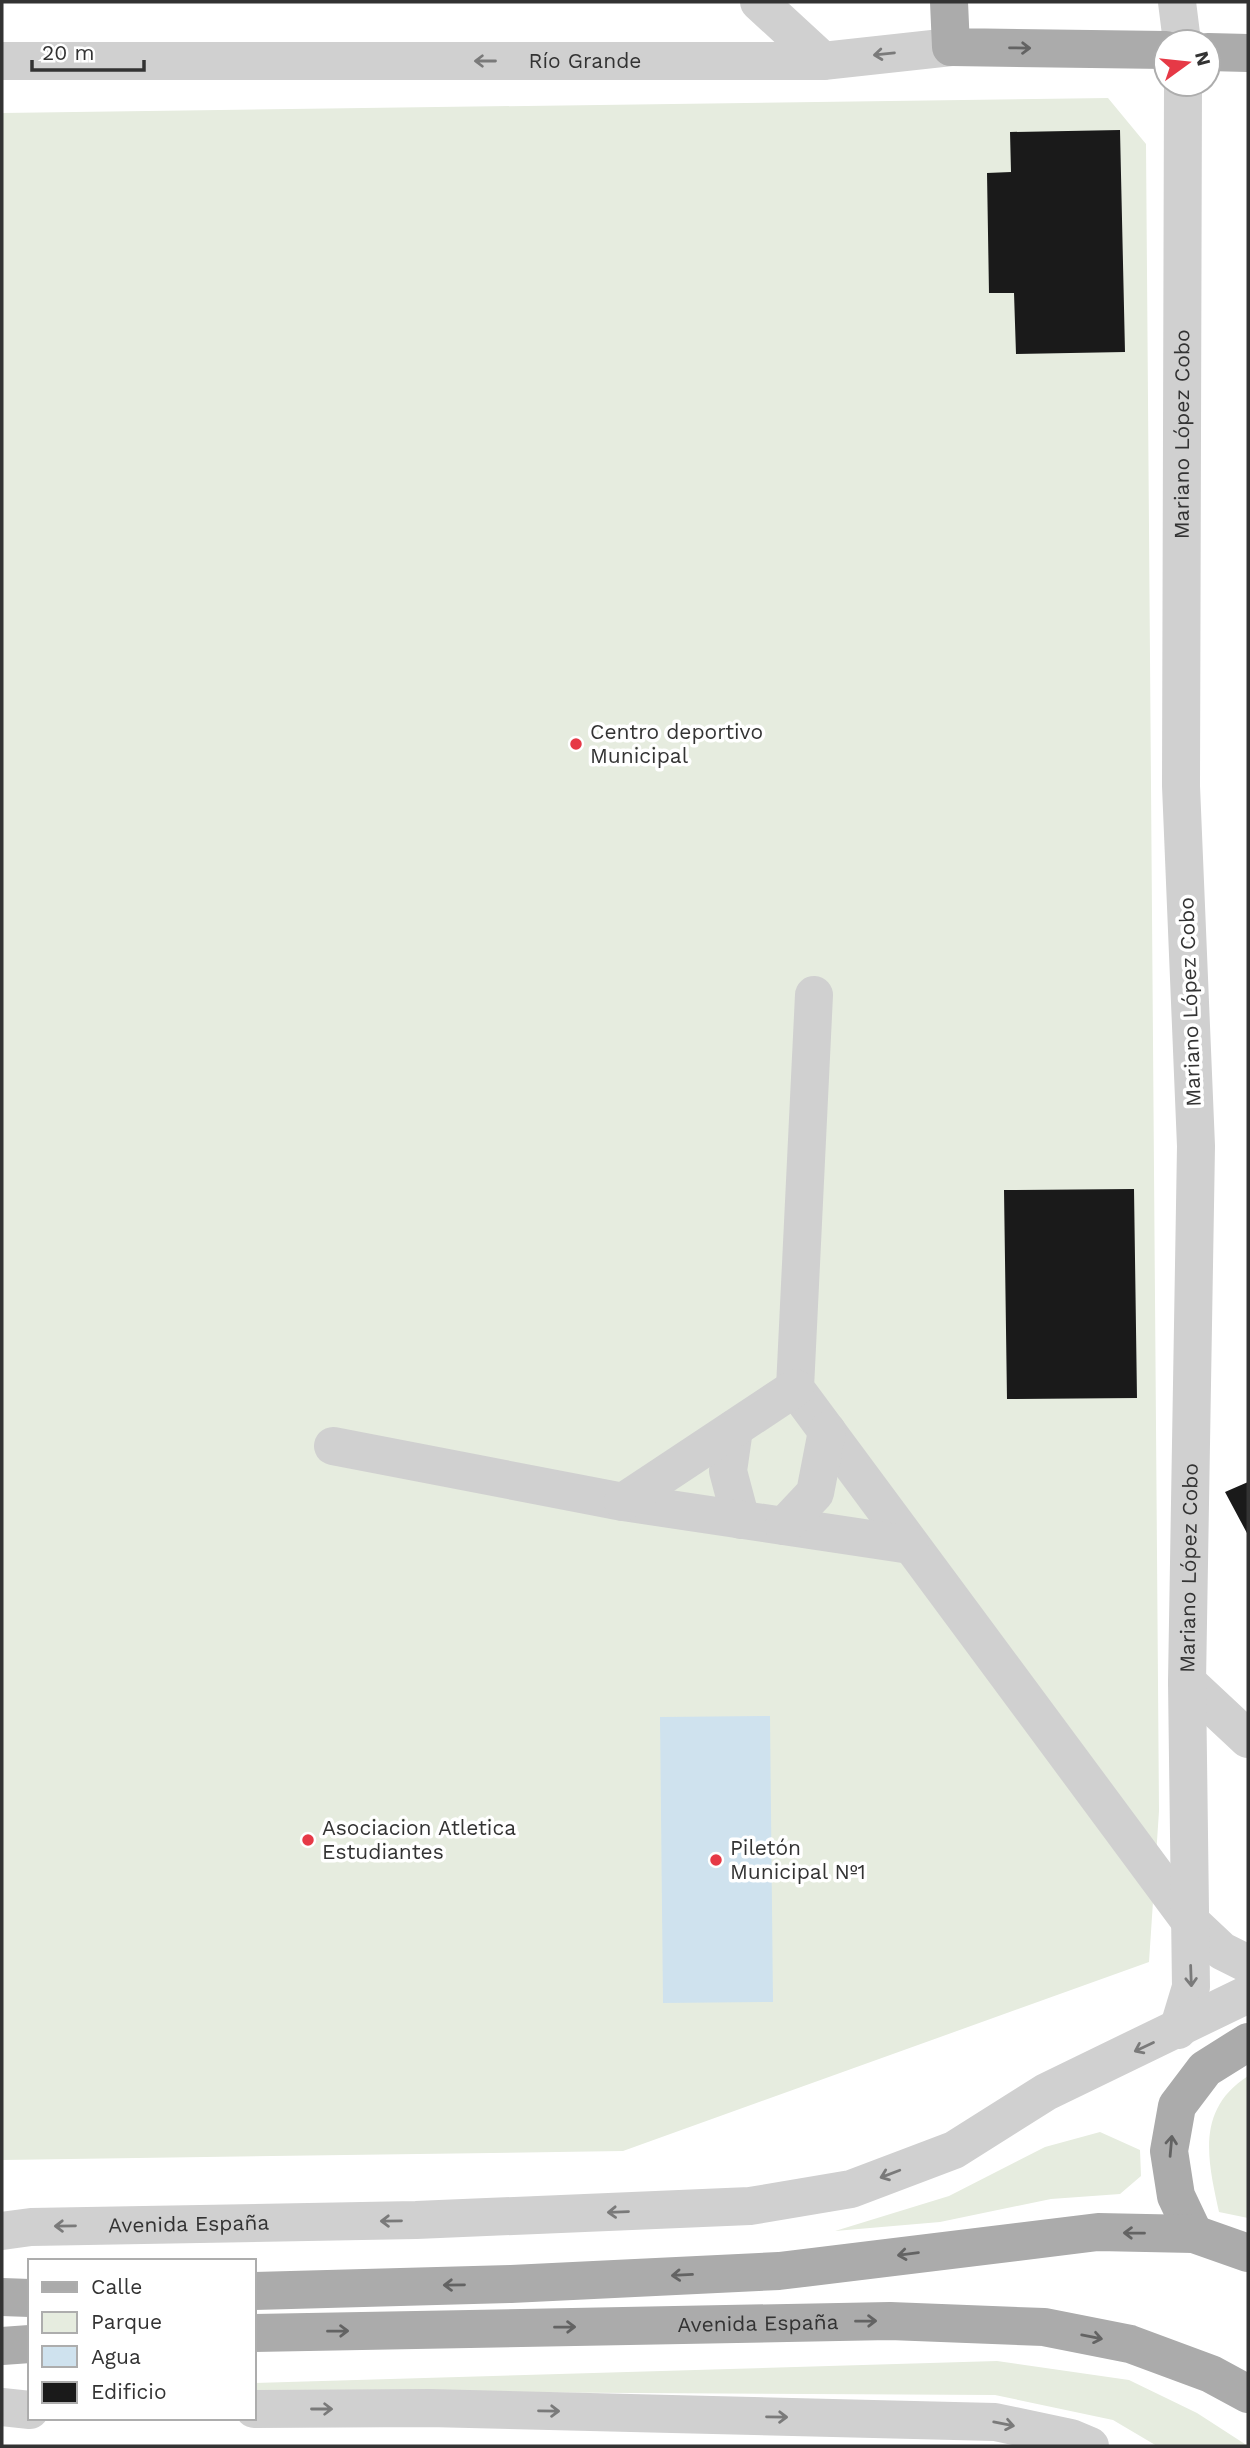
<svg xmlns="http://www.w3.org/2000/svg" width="1250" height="2448" viewBox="0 0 1250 2448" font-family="'Work Sans',sans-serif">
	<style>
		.green { fill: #e6ecdf }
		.water { fill: #cfe2ee }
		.building { fill: #1a1a1a }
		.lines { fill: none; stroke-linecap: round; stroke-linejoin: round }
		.minor { stroke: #d0d0d0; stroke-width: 38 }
		.major { stroke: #ababab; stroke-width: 38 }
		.oneway { stroke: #636363 }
		.oneway2 { stroke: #7a7a7a }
		.poi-dot { fill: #e63946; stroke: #fff; stroke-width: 2.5 }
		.labels { text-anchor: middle; stroke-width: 7; stroke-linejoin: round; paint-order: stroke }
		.street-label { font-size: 21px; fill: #333; stroke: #fff }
		.poi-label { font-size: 21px; fill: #333; stroke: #fff; text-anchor: start }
	</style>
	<rect width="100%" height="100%" fill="#fff"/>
	<path class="green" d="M1108,98l38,46 13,1667 -10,151 -526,189 -621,9v-2047z
		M1248,2076v142l-29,-6c-11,-51 -24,-102 29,-136z
		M1100,2132l40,18 1,26 -21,18 -69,5 -111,23 -105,9 114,-35 96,-49z
		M997,2361l132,19 68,33 51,33h-91l-44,-26 -118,-25 -741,-4v-8z"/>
	<path class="water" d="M770,1716l3,286 -110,1 -3,-286z"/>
	<path class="building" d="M1120,130l5,222 -109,2 -2,-61h-25l-2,-120 24,-1 -1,-40z
		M1134,1189l3,209 -130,1 -3,-209z
		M1248,1482v53l-23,-43z"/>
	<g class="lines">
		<g class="minor">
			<path d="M759,2l64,59"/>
			<path d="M1177,2l5,40"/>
			<path id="s1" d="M2,61h821l128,-14"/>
			<path d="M814,995l-19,393 394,532 33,31 26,13"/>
			<path d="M734,1429l-6,42 13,49"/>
			<path d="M333,1446l290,56 287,43"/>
			<path d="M623,1502l172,-114"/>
			<path d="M784,1526l31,-33 12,-62"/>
			<path d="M1187,1682l61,57"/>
			<path id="s2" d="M1178,2030l13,-43 -4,-305 9,-536 -15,-360 2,-702"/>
			<path id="s3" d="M2,2231l29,-4 385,-7 334,-14 101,-17 103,-39 92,-58 202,-98"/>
			<path d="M2,2407l28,3"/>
			<path d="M254,2409l175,-1 566,14 76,16 19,8"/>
		</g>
		<g class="major">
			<path d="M949,2l2,45 215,3"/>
			<path d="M1208,52l40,1"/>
			<path d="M1194,2234l-18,-38 -7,-45 8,-45 28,-37 43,-27"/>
			<path d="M254,2291l257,-7 268,-13 319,-39 96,2 54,19"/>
			<path d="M2,2297l28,1"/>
			<path id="s4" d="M254,2333l636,-12 154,6 86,17 81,30 37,20"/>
			<path d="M2,2346l28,-2"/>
		</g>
	</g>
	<defs><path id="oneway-shaft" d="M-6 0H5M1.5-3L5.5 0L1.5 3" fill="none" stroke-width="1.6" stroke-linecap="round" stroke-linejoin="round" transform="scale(1.75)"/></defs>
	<g class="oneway">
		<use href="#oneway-shaft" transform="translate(1020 48) rotate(1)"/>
		<use href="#oneway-shaft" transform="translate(1171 2146) rotate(-85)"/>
		<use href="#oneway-shaft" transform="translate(1134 2233) rotate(-179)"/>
		<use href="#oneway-shaft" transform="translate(908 2254) rotate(173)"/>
		<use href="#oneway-shaft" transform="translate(682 2275) rotate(177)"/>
		<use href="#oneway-shaft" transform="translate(454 2285) rotate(179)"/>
		<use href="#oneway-shaft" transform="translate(866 2321) rotate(-1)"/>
		<use href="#oneway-shaft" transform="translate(565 2327) rotate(-1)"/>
		<use href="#oneway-shaft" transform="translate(338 2331) rotate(-1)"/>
		<use href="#oneway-shaft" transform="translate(1092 2337) rotate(11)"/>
	</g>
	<g class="oneway2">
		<use href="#oneway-shaft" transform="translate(884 54) rotate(174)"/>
		<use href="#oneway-shaft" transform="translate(485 61) rotate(-180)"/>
		<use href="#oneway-shaft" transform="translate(1191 1976) rotate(88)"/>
		<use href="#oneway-shaft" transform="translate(1144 2047) rotate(155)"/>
		<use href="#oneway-shaft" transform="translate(890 2174) rotate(159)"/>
		<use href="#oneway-shaft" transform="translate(618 2212) rotate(178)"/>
		<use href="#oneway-shaft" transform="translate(391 2221) rotate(179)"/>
		<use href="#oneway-shaft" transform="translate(65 2226) rotate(179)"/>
		<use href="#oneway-shaft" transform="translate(322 2409)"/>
		<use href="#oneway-shaft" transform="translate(549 2411) rotate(1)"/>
		<use href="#oneway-shaft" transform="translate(777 2417) rotate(1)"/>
		<use href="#oneway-shaft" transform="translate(1004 2424) rotate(11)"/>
	</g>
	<g class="poi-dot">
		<circle cx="576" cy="744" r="7"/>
		<circle cx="308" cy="1840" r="7"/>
		<circle cx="716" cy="1860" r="7"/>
	</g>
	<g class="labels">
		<g class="street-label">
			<text dy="7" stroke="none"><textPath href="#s1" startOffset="583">Río Grande</textPath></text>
			<text dy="7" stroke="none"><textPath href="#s2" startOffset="1598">Mariano López Cobo</textPath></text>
			<text transform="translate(1190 1002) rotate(-92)" y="7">Mariano López Cobo</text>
			<text dy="7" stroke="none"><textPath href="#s2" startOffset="464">Mariano López Cobo</textPath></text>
			<text dy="7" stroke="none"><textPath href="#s3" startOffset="187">Avenida España</textPath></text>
			<text dy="7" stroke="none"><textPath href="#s4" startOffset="504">Avenida España</textPath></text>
		</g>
		<g class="poi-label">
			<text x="590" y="739">Centro deportivo<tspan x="590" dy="24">Municipal</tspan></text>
			<text x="322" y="1835">Asociacion Atletica<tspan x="322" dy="24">Estudiantes</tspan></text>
			<text x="730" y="1855">Piletón<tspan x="730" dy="24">Municipal Nº1</tspan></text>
		</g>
	</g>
	<rect width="1250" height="2448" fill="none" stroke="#333333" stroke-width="7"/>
	<rect x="28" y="2259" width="228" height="161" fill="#ffffff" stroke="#adadad" stroke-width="2"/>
	<rect x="42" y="2282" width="35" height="10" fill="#ababab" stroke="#adadad" stroke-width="2"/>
	<text x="91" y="2294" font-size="21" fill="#333333">Calle</text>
	<rect x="42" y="2312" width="35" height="21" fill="#e6ecdf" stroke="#adadad" stroke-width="2"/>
	<text x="91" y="2329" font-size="21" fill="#333333">Parque</text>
	<rect x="42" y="2346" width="35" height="21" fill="#cfe2ee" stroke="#adadad" stroke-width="2"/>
	<text x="91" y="2364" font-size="21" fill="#333333">Agua</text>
	<rect x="42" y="2382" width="35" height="21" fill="#1a1a1a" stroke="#adadad" stroke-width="2"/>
	<text x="91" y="2399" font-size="21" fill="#333333">Edificio</text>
	<g transform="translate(1187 63) rotate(75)"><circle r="33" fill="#ffffff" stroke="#adadad" stroke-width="2"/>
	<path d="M0-5L12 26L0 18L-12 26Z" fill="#e63946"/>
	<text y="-10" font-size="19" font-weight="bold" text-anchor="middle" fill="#333333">N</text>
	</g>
	<path d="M32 60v10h112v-10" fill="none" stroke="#333333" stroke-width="3.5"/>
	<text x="42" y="60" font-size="21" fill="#333333" stroke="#ffffff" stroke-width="5" paint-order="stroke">20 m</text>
</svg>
